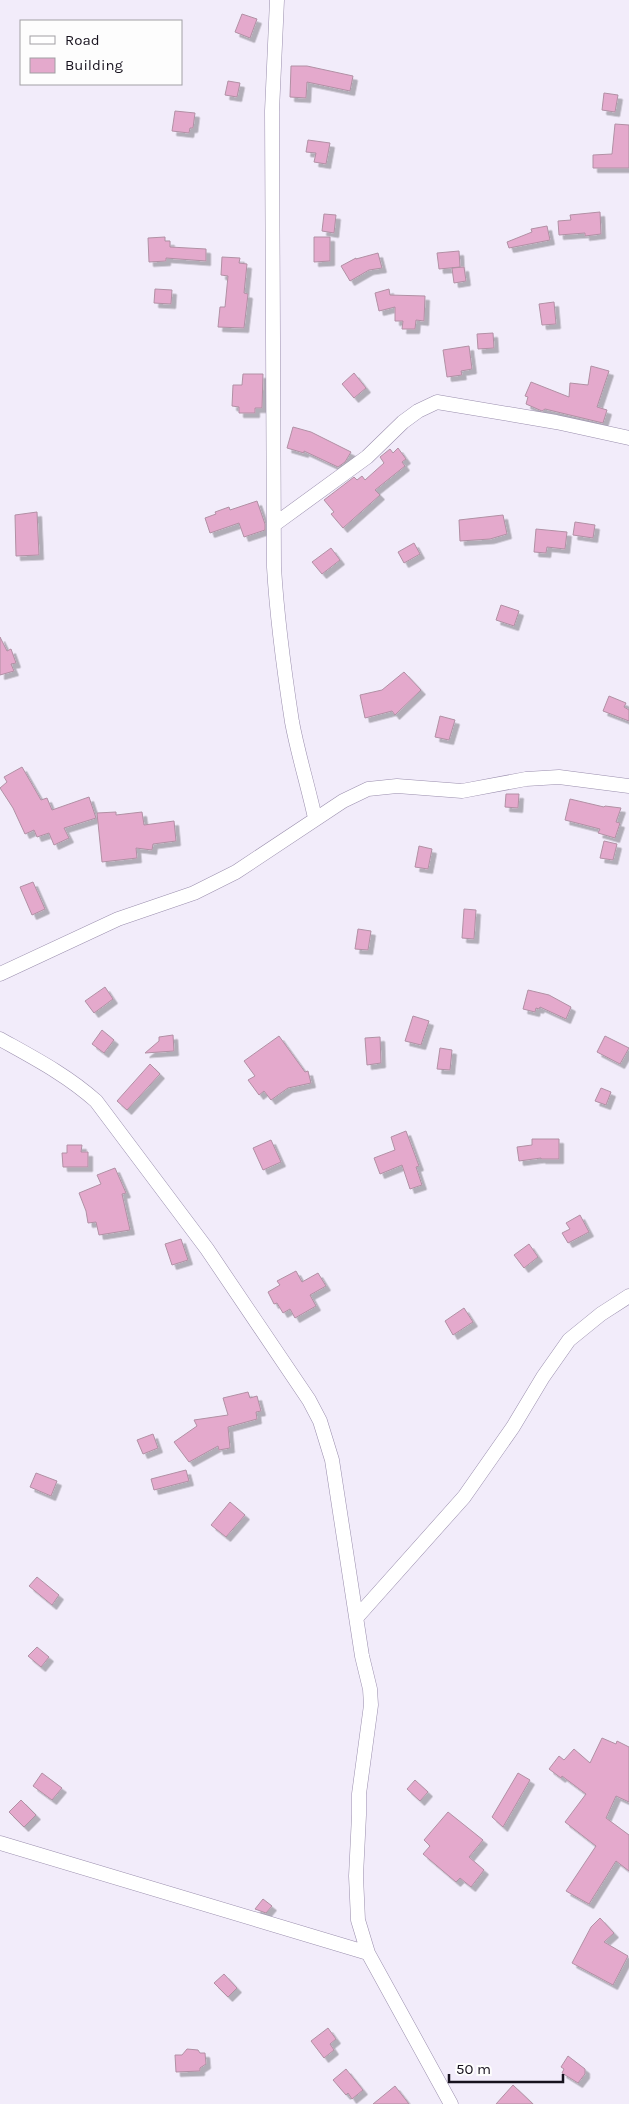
<svg xmlns="http://www.w3.org/2000/svg" width="629" height="2104" viewBox="0 0 629 2104" font-family="Karla,sans-serif">
	<style>
		.building { fill: #e4a9cc; stroke: #b190a4; filter: url(#shadow) }
		.lines { fill: none; stroke-linecap: round; stroke-linejoin: round }
		.minor-casing { stroke: #9a8ead; stroke-width: 15 }
		.minor { stroke: #fff; stroke-width: 14 }
	</style>
	<defs>
		<filter id="shadow"><feDropShadow dx="4.5" dy="4.5" stdDeviation="0" flood-color="#0004"/></filter>
	</defs>
	<rect width="100%" height="100%" fill="#f2ecfa"/>
	<path class="building" d="M242,14l15,5 -7,19 -15,-6z
		M291,66h16l46,10 -3,15 -43,-9 -1,16 -16,-1z
		M228,81l12,2 -3,14 -12,-2z
		M604,93l14,2 -3,17 -13,-2z
		M175,111l20,2 -2,15h-3l-1,5 -17,-2z
		M615,124l14,1v43h-36v-13l19,-1z
		M308,140l22,3 -4,21 -12,-2 2,-9 -10,-1z
		M600,212l1,22 -16,2v-3l-26,2 -1,-14 13,-1 -1,-5z
		M324,214l12,1 -2,18 -12,-2z
		M547,226l3,14 -41,8 -2,-6 25,-10 -1,-3z
		M165,237v4h5v6l36,2v12l-40,-3v3l-17,1 -1,-24z
		M314,237h16v24l-16,1z
		M459,251l1,16 -21,2 -2,-16z
		M378,253l4,15 -13,2 -19,11 -9,-15 15,-8v1z
		M222,257l18,1 -1,5 8,1 -3,29 4,1 -4,34 -26,-1 2,-20h5l3,-31 -7,-1z
		M464,267l2,14 -12,2 -2,-15z
		M155,289l17,1 -1,14 -17,-1z
		M389,289l1,6 35,1 -1,25 -8,-1 -1,9h-13l1,-8h-8v-14l-16,4 -4,-18z
		M554,302l2,22 -14,1 -3,-21z
		M493,333l1,15 -16,1 -1,-15z
		M469,346l3,23 -11,2 1,4 -15,2 -4,-27z
		M591,366l18,5 -12,36 10,3 -4,13 -58,-14 -3,2 -16,-7 2,-7 -3,-1 6,-14 38,15 1,-14 18,2z
		M354,373l12,15 -12,10 -12,-14z
		M243,374h20l-1,34h-7v5h-16v-6l-7,-1 1,-21h9z
		M293,427l18,5 40,20 -6,10 -7,5 -34,-16v2l-17,-5z
		M398,448l8,11 -4,3 3,4 -30,24 5,5 -37,33 -12,-14 3,-2 -10,-12 30,-23 3,3 5,-4 3,4 19,-17 -4,-6 10,-8 3,4z
		M257,501l8,23v6l-21,7 -5,-14 -29,10 -5,-15 11,-4 -1,-2 14,-5 1,3z
		M37,512l2,43 -23,1 -1,-41z
		M503,515l4,19 -17,5 -30,2 -1,-21z
		M575,522l20,3 -2,13 -20,-3z
		M536,529l31,3 -2,17 -18,-2 -1,6 -12,-1z
		M414,543l6,11 -16,9 -6,-11z
		M331,548l9,12 -18,14 -10,-12z
		M501,605l18,6 -5,15 -18,-6z
		M0,637l7,14 4,-2 5,14 -5,1 3,7 -14,4z
		M404,672l17,18 -26,25 -3,-4 -27,7 -5,-23 22,-5z
		M609,696l17,7 -2,4 5,3v11l-26,-10z
		M440,716l15,4 -6,20 -14,-3z
		M22,767l19,33 6,-2 5,12 37,-13 7,21 -32,10 5,10 -15,7 -5,-12 -12,4 -3,-7 -9,4 -12,-26 -13,-20 7,-6 -3,-5z
		M506,794h13l-1,14 -13,-1z
		M570,799l34,8 1,-1 16,2 -5,14 4,1 -5,15 -17,-5 2,-4 -35,-9z
		M116,812v3l26,-3 2,13 30,-4 2,20 -23,3 -1,6 -16,-2 1,10 -35,4 -5,-49z
		M604,841l13,3 -4,16 -13,-2z
		M419,846l13,3 -4,20 -13,-2z
		M33,882l12,27 -13,6 -12,-28z
		M464,909l12,1 -2,29 -12,-1z
		M358,929l13,2 -3,19 -13,-1z
		M105,987l8,12 -19,14 -9,-12z
		M528,990l21,5 22,12 -5,12 -26,-12 -1,2 -3,-1 -1,4 -12,-3z
		M413,1016l16,5 -8,24 -16,-4z
		M102,1030l12,10 -10,13 -12,-9z
		M173,1035l1,16 -29,2 14,-12v-4z
		M279,1036l26,36 3,-1 3,12 -23,5 -17,12 -7,-9 -5,4 -11,-15 7,-4 -11,-15z
		M605,1036l24,12 -9,16 -23,-12z
		M380,1037l1,26 -14,2 -2,-27z
		M440,1048l12,2 -2,20 -13,-1z
		M150,1064l10,10 -33,36 -10,-9z
		M601,1088l10,4 -5,13 -11,-4z
		M406,1131l13,35 -3,1 6,18 -12,4 -8,-24 -22,9 -6,-16 21,-8 -4,-13z
		M532,1139h27v20h-18v-1l-22,3 -2,-14 15,-2z
		M271,1140l10,22 -18,8 -10,-22z
		M67,1145h15l-1,7h7v15h-25l-1,-14h5z
		M115,1168l11,25 -4,1 8,36 -31,5 -3,-13 -8,1 -2,-12 -7,-18 22,-9 -4,-9z
		M580,1215l9,17 -21,11 -6,-10 8,-4 -4,-6z
		M181,1239l7,21 -16,5 -7,-21z
		M529,1244l9,13 -14,11 -10,-13z
		M296,1271l6,11 16,-9 8,13 -16,9 6,11 -21,12 -5,-9 -7,4 -6,-10 -3,1 -6,-12 12,-7 -3,-4z
		M464,1308l9,14 -20,13 -8,-14z
		M248,1392l2,6 7,-2 4,15 -5,1 1,7 -29,8 2,21 -11,2 -1,-4 -29,16 -15,-20 23,-16 -3,-6 34,-5 -5,-17z
		M153,1434l5,14 -15,6 -6,-14z
		M186,1470l3,11 -35,9 -3,-11z
		M36,1473l21,8 -6,15 -21,-9z
		M230,1502l15,13 -19,22 -15,-12z
		M37,1577l22,18 -7,10 -23,-19z
		M37,1647l12,10 -8,10 -13,-11z
		M602,1738l14,6 1,-3 12,6v55l-13,-6 -10,22 23,17v36l-13,-10 -27,43 -23,-13 30,-45 -31,-24 21,-28 -24,-18 -1,2 -12,-9 10,-13 5,4 10,-11 16,14z
		M42,1773l20,15 -10,12 -19,-14z
		M518,1773l12,7 -27,47 -11,-10z
		M415,1780l13,12 -8,9 -13,-12z
		M21,1800l15,15 -12,12 -15,-15z
		M448,1812l35,28 -14,17 15,13 -13,17 -11,-9 -4,4 -33,-28 7,-8 -6,-6z
		M263,1899l9,7 -6,7 -11,-4z
		M600,1918l14,15 -10,9 24,14 -15,29 -41,-22 19,-36z
		M224,1974l13,14 -9,9 -14,-14z
		M328,2028l8,11 -6,5 4,6 -10,8 -13,-17z
		M187,2049l11,1 2,3h5l1,11 -6,4v3l-24,1 -1,-17h7z
		M568,2056l17,13v5l-7,9 -16,-10 2,-4 -3,-2z
		M346,2069l17,21 -11,9 -4,-6 -2,2 -13,-15z
		M513,2085l20,19h-37z
		M395,2086l14,18h-36z"/>
	<g class="lines">
		<defs>
			<path id="minor" d="M277,0l-5,111 2,456c3,52 10,103 18,155 6,32 16,64 23,96
				M275,524l92,-67 36,-35 15,-11 19,-9 119,20 73,16
				M0,974l118,-55 76,-26 42,-21 107,-71 25,-12 29,-3 65,5 64,-12 33,-2 70,9
				M0,1039c34,19 67,36 96,62l111,148 102,151 11,21 12,39 30,196 8,33 1,16 -12,89v21l-3,61 2,44 10,33 83,151
				M357,1617l107,-120 49,-70 30,-50 26,-37 32,-26 28,-18
				M0,1843l368,110"/>
		</defs>
		<use href="#minor" class="minor-casing"/>
		<use href="#minor" class="minor"/>
	</g>
	<rect x="20" y="20" width="162" height="65" fill="#fdfdfd" stroke="#a19fa4"/>
	<rect x="30" y="36" width="25" height="8" fill="#ffffff" stroke="#a19fa4"/>
	<text x="65" y="45" font-size="15" fill="#17121e">Road</text>
	<rect x="30" y="58" width="25" height="15" fill="#e4a9cc" stroke="#a19fa4"/>
	<text x="65" y="70" font-size="15" fill="#17121e">Building</text>
	<path d="M449 2074v8h114v-8" fill="none" stroke="#17121e" stroke-width="2.5"/>
	<text x="456" y="2074" font-size="15" fill="#17121e" stroke="#fdfdfd" stroke-width="4" paint-order="stroke">50 m</text>
</svg>
